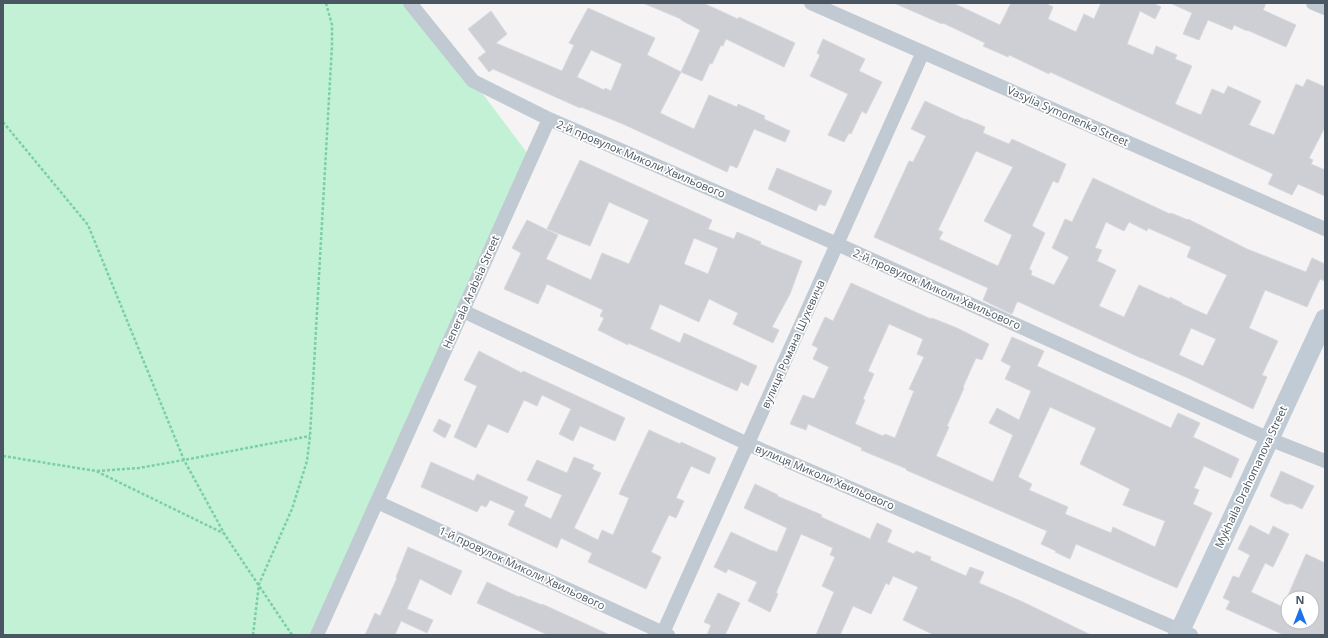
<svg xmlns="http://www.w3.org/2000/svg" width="1328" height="638" viewBox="0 0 1328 638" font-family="'Open Sans',sans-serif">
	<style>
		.green { fill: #c3f1d5 }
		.building { fill: #cdcfd5; stroke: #d7d9de; fill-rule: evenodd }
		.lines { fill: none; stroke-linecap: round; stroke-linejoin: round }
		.path { stroke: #7ad0a6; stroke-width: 2.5; stroke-dasharray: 3 2; stroke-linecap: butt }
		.street { stroke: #c1cad2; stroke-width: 14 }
		.secondary { stroke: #c1cbd6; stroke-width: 20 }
		.labels { text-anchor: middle; stroke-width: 3.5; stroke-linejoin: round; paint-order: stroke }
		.street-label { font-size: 11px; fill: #4a5661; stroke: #fff }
	</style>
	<rect width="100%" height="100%" fill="#f5f3f3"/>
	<path class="green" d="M3,3h407l63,78 58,77 -214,477h-314z"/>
	<path class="building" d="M643,3h60l35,16 1,-2 56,26 -11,24 -58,-28 -3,7 -2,-1 -9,19 -2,-1 -8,18 -21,-9 19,-42 -19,-10v-1z
		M894,3h59l47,22 11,-22h34l8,4 -5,12 28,13 8,-18 10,5 7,-16h52l8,4 -6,12 -15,-8 -13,33 26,11 3,-9 21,9 -2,4 17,7 -17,38 26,11 11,-26 12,5 4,-8 33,15 -12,24 25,10 22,-51 7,3 4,-8 18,8v40l-16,31 4,2 -2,4 14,6v26l-27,-12 -6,11 -24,-11 5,-10 -223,-102 -1,2 -40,-19 -1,2 -25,-11 2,-3 -42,-20 -1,1z
		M1170,3h96l-3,7 33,15 -10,22 -39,-17v1l-13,-6 -2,5 -24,-10 -9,20 -16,-6 9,-21z
		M588,8l67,30 -8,17 34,17 -21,41 34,16 15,-34 28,12 1,-3 27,12 -1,3 26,12 -5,11 -31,-13 -17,39 -7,-3 -3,7 -104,-48 -42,-17 -1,1 -87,-39 -4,3 -11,-14 8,-6 -18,-23 23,-18 16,23 -11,9 66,28 12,-26 -5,-2zM591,50l31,14 -11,27 -6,-3 -1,2 -27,-13z
		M823,39l42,20 -6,12 23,11 -16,32 -4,-3 -11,23 -2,-1 -5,9 -16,-7 20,-41 -38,-18 10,-21 -3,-2z
		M925,101l41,19v-1l19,8 -2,6 26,11 3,-5 54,25 -8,19 -5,-2 -21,45 13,7 -16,36 3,2 -1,4 23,10 15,-28 -17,-9 13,-29 7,3 21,-44 77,36 1,-1 17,7v-1l59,30 59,23 6,-14 13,6v17l-5,-2 -13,28 -42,-17 -16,38 29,13 -16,34 5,2 -14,32 -65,-31 -46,-20h-1l-122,-56h-2l-5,12 -7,-3 -22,-11 5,-12 -114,-51 35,-76 4,1 13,-26 -15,-7zM976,151l37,16 -29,54 28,14 -14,31 -59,-27 4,-7 -5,-2zM1106,222l18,9 5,-9 18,9 1,-3 43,19 -4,10 40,18 -20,40 -25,-11v-1l-12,-6v2l-31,-14 -15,32 -25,-11 17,-36 -19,-9 5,-11 -7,-2zM1191,328l25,11 -13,27 -24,-11z
		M580,160l132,60 -4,9 26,10 3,-7 24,10 -1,2 42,17 -12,33 -18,33 7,3 -6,13 -40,-19 5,-11 -29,-14 -10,23 -39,-18 -10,25 30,14 4,-10 73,33 -9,20 -7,-4 -4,9 -109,-48v2l-30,-15 6,-12 -4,-2 3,-6 -56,-26 -9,20 -34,-15 17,-36 -9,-5 15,-28 31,15 -12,24 45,21 11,-27 27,11 20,-44 -40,-18 -19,44 -43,-17zM694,238l24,10 -10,26 -24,-10z
		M777,168l55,23 -7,15 -6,-2 -3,7 -48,-22z
		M851,283l80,36 1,-1 25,10 32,16 -7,16 -6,-2 -13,29 1,1 -17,38 2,1 -13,29 9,4 48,22 20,-47 -24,-12 8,-15 22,12 12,-29 -26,-12 6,-13 -10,-5 11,-24 32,14 -7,15 134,62 7,-15 22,10 -7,14 46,22 -8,19 -27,-12 -10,22 5,2 -6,14 19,9 -35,75 -101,-44 -6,15 -15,-7 1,-1 -15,-7 6,-13 -141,-61 1,-1 -46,-19 1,-2 -54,-24 -2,6 -16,-6 13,-29 11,4 15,-32 -16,-8 5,-11 -6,-3 13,-28 8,4zM889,324l34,15 -6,15 7,3 -15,32 5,2 -19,47 -10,-4 -2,2 -28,-12 10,-24 -2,-1 11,-25 -6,-3zM1050,407l46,21 -16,36 50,25 -7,16 42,16 -10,26 -42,-20 -2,6 -46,-19 3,-7 -39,-17 3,-6 -14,-7z
		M479,351l43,22 1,-2 102,47 -10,23 -35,-15 -7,15 -14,-7 12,-25 -29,-14 -5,11 -13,-6 -16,33 -20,-9 -12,24 -22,-11 23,-51 -13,-6z
		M439,419l12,6 -6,13 -12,-7z
		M649,430l31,14 1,-2 35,16 -7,16 -18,-8 -15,32 8,3 -8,17 -7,-3 -18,37 10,5 -15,32 -58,-27 4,-9 -31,-15 -4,10 -49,-23 7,-14 -25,-11 -4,7 -5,-2 -4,7 -56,-25 10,-25 43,19 3,-7 51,23 -4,9 27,13 11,-24 -35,-15 10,-20 30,13 7,-16 20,8 -2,4 9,4 -27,55 24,12 4,-10 11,5 16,-37 -10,-4z
		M1281,471l33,15 -12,23 -10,-5h-6l-16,-8z
		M755,484l23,11 -1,1 45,19 -1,2 49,22 7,-16 15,7 -5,12 27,12 2,-3 15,6 -1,3 36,16 4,-9 14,5 -5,11 44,19 68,33h-157l-31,-15 15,-33 -25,-11 -4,9 -3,-2 -15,31 -18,-8 -13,29h-24l18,-43 -12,-6 13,-29 -5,-2 3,-7 -32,-14 -25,59 2,1 -8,18 -22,-11 9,-19 -29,-13 -2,4 -12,-6 17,-35 41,19v-1l5,2 10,-24 -43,-20z
		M1250,525l19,10 4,-9 16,8 -16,33 -8,-4 -14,29 32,15 23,-53 19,9v72h-41l-58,-26 4,-8 -7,-3 10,-22 6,2 11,-23 -12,-6zM1288,598h24v24h-24z
		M408,547l54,24 -11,24 -31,-16 -13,30 26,11 -6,13 -26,-12 -6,14h-30l10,-22 5,3 17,-38 -1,-1z
		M487,582l32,15 1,-1 22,9v-1l68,31h-62l-71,-32z
		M718,593l22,10 -15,32h-18l4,-10 -7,-3z"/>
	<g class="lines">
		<path class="path" d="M3,122l85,103 96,235 41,75 67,100
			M3,456l93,15 129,63
			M97,471l42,-3 45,-8 126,-24
			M253,635l6,-51 33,-75 15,-48 3,-25 22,-391v-20l-6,-22"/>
		<path class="street" d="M410,3l63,78 76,38 288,125 432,195 56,22
			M811,3l514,226
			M1313,3l12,5
			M463,311l285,133 443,191
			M377,502l291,133
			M317,635l232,-516
			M662,635l261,-583"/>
		<path class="secondary" d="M1178,635l147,-316"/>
	</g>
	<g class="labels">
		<g class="street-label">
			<text transform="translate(1068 116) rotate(24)" y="4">Vasylia Symonenka Street</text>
			<text transform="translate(641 159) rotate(23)" y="4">2-й провулок Миколи Хвильового</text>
			<text transform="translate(937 289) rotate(24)" y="4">2-й провулок Миколи Хвильового</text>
			<text transform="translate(471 292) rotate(-66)" y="4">Henerala Arabeia Street</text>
			<text transform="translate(793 344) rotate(-66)" y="4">вулиця Романа Шухевича</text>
			<text transform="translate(825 477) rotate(23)" y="4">вулиця Миколи Хвильового</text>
			<text transform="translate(1251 477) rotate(-65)" y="4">Mykhaila Drahomanova Street</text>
			<text transform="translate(522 568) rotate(25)" y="4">1-й провулок Миколи Хвильового</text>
		</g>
	</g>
	<rect width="1328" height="638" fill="none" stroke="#4a5661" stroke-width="8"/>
	<g transform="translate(1300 610)"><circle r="19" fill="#ffffff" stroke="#b7bbc0"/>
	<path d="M0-3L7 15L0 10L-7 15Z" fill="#1a73e8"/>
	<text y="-6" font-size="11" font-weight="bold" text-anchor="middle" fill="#4a5661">N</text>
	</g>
</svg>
